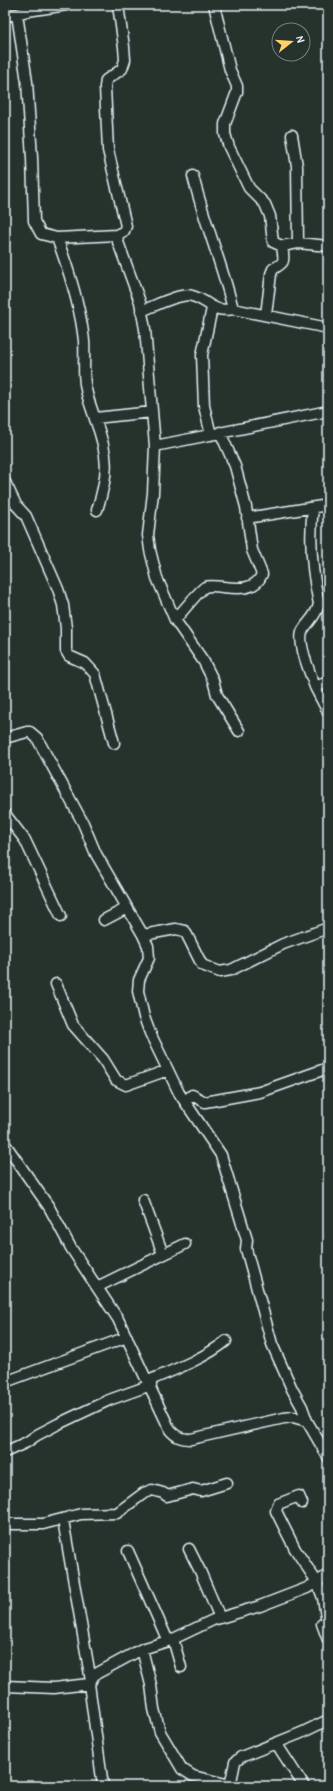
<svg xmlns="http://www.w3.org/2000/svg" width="333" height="1791" viewBox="0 0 333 1791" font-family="'Patrick Hand',sans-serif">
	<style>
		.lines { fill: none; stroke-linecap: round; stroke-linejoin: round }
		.street-casing { stroke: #e8f1f8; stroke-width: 13 }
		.street { stroke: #26332d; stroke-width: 10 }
	</style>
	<rect width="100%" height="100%" fill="#26332d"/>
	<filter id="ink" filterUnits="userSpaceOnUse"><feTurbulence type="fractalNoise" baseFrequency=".025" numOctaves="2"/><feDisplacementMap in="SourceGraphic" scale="8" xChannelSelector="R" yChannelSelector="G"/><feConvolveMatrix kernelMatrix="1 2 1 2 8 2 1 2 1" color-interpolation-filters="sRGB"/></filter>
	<g filter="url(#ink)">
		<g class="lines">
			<defs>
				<path id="street" d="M67,5l-40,6 -10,3 10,68 5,76 2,63 7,13 16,4c11,30 24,72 27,103 1,15 -1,29 1,43 2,14 6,22 10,35 14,37 14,54 2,91
					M118,5l6,42 1,13 -3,9 -16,11 -1,7 3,63 18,76 -2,5 -7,4 1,7 22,60 5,27 10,117 -2,47 -5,42 2,15 7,28 18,42
					M214,5l16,65 7,16v6l-12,32v10l4,13 20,41 16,16 5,12 3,26 9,4 16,-3 30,3
					M5,16l12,-2
					M292,135l5,31 1,77
					M193,176c11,45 29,88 40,133
					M57,238l60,-3
					M141,311c12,-4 40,-19 51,-15 18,5 19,17 41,13l95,19
					M266,315l5,-41 2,-5c13,-7 11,-8 9,-23
					M95,418l57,-6
					M220,432l15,34 11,41 6,43 10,24c-9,25 -45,8 -57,13 -4,2 -25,27 -30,33l29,42 9,18 4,15 22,36
					M211,435l-7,-29 -2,-51 10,-47
					M155,446l173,-35
					M5,482l11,23 10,11 32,73 5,16 3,23v23l3,5 16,7 10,11 19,69
					M313,508c-4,32 -1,64 6,96 -3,13 -10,16 -16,26 -7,11 8,45 12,57
					M247,518l81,-13
					M328,682l-13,5 13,25
					M5,738l22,-6h3l7,6 46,85 13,31 47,81 5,11 1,12 -10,22 -1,11 6,26 6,16 29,60 42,62 26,85 -1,9 26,95 20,45 10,18 5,14 21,36
					M5,814l20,26 36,76
					M104,920l23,-12
					M143,935l33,-6 9,2 17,34 18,7 11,-2 52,-26 45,-16
					M56,984l17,41 30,34 13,21 10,5 42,-15
					M185,1101l7,-6 13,7 55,-10 68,-24
					M5,1144l44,63 22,41 47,71 52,111c6,7 11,9 21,9l93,-21 9,-1 14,4
					M143,1200l20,54
					M97,1287l88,-43
					M148,1381c24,-10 59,-24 78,-40
					M5,1382l122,-45
					M5,1452l22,-10 10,-7 21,-11 51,-24 42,-15
					M302,1503l-3,-7 -21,8 -2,7 19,38 22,33 6,16 4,25 -5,1 6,16
					M63,1520l28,161
					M5,1524h38l38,-10 36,-1 27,-20 8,-3 11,3 4,3 26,-7 8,2 26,-8
					M189,1549l11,22 20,47
					M128,1551l40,90
					M173,1639l8,28
					M142,1649l9,36 3,24 6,23 22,37 11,7 37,9
					M89,1684l14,102
					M5,1686l49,2 35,-4 5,-9 48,-26 29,-9 42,-20 47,-14 47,-18 21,-13
					M276,1743l28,43
					M230,1786l5,-24 6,-5 60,-24 27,-13"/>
			</defs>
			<use href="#street" class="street-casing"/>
			<use href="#street" class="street"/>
		</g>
	</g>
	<rect width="333" height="1791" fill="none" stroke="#26332d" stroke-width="20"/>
	<rect x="10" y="10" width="313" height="1771" fill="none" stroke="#e8f1f8" stroke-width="1.5" filter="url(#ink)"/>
	<g transform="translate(291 42) rotate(73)"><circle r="19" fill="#26332d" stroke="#747f7e"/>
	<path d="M0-3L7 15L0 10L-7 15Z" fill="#ffd166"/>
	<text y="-6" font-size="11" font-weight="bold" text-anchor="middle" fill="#e8f1f8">N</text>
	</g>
</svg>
